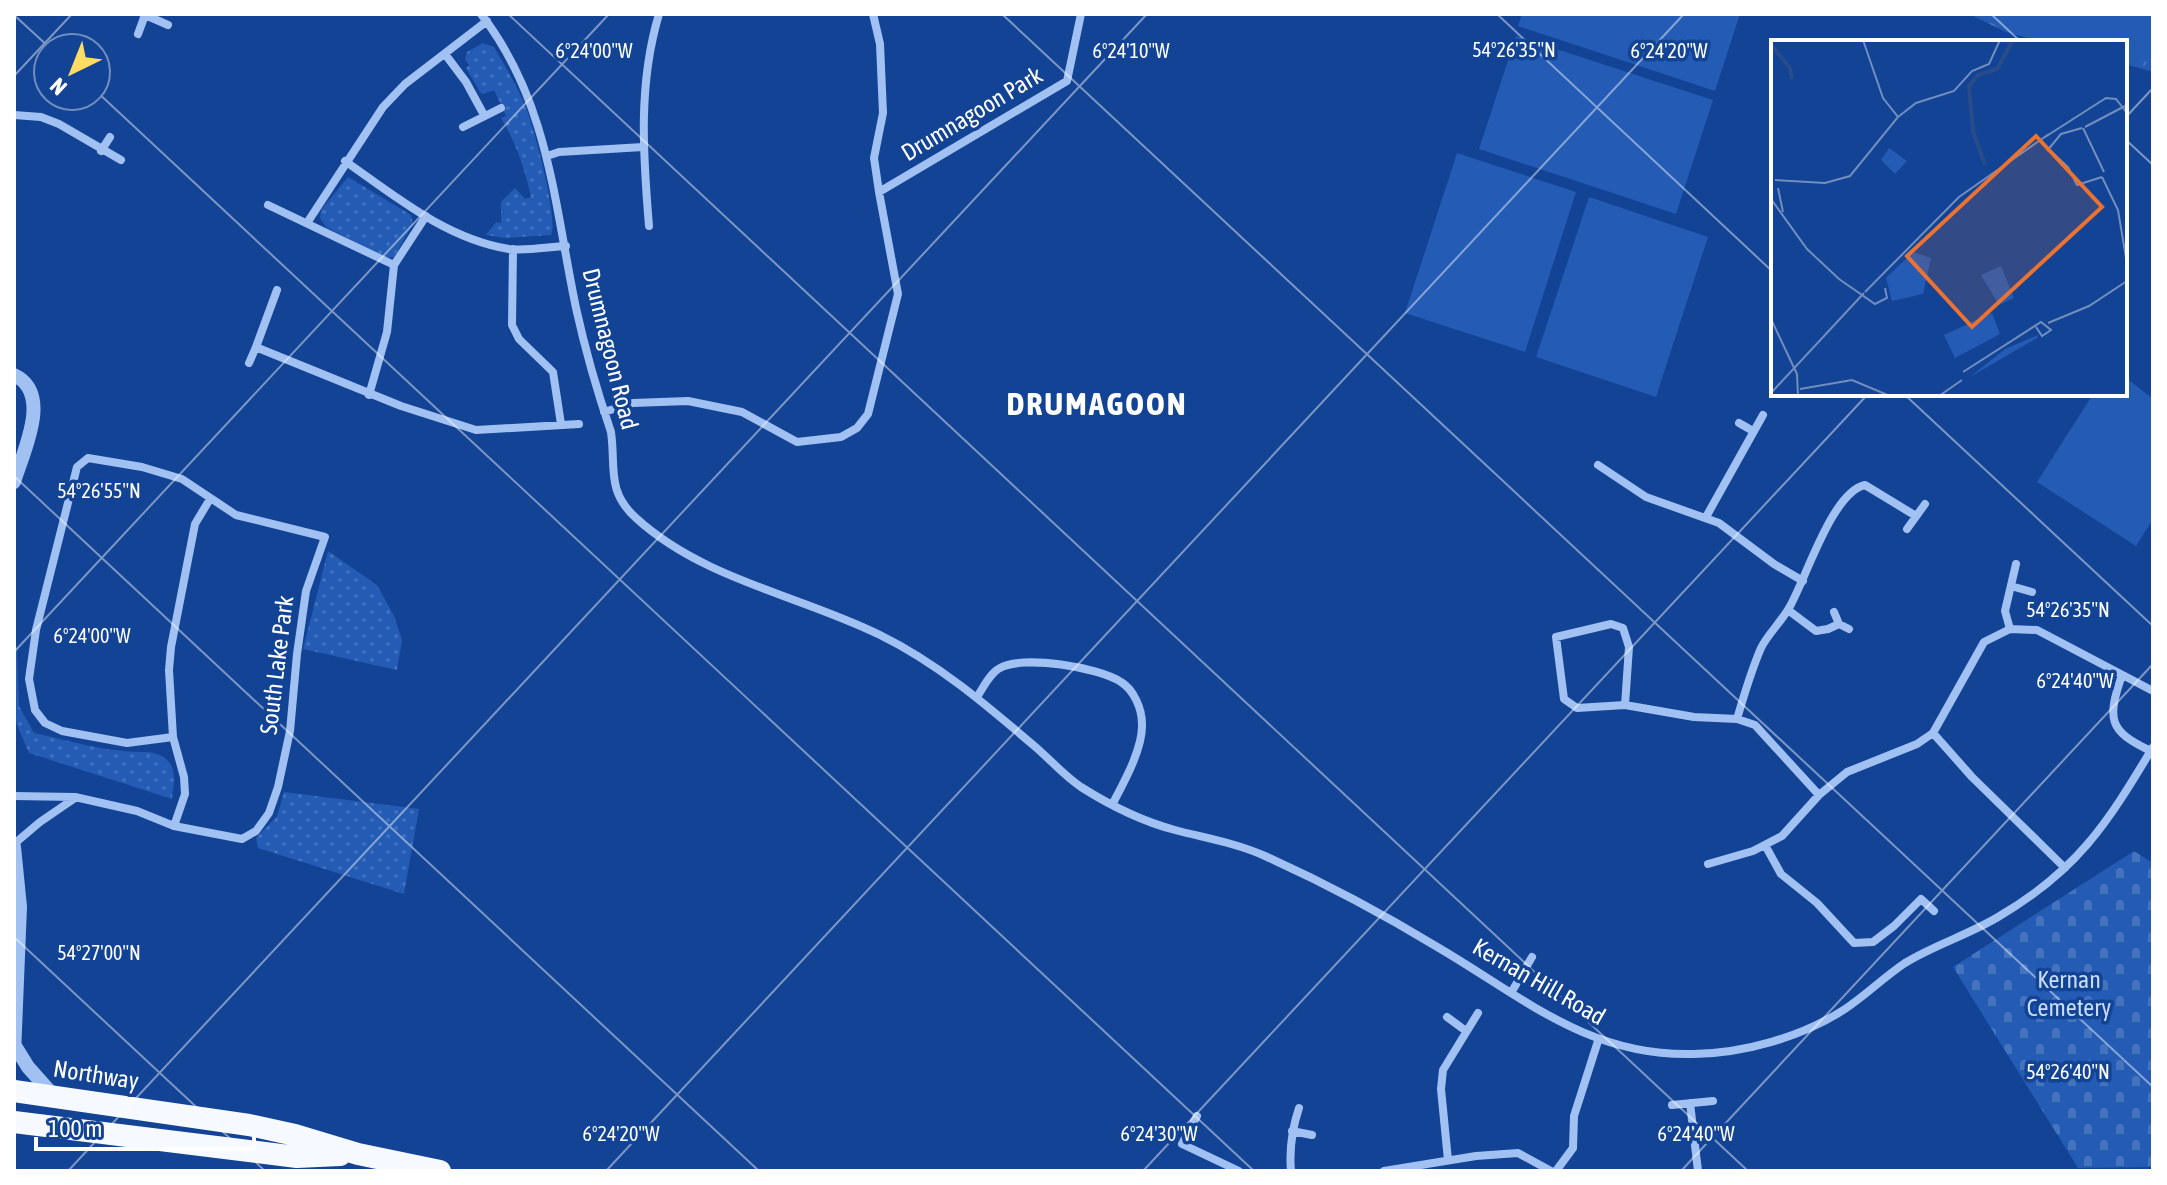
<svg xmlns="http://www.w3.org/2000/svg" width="2167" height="1185" viewBox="0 0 2167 1185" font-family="'Asap Condensed',sans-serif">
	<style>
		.grass { fill: url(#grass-dots) }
		.forest { fill: url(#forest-crowns) }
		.cemetery { fill: url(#cemetery-stones) }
		.pitch { fill: #245bb4 }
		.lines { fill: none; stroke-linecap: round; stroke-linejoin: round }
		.minor { stroke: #a2c1f3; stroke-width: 8 }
		.tertiary { stroke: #a2c1f3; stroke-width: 14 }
		.trunk { stroke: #f6f9ff; stroke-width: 22 }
		.ticks { fill: none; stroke: #fff; stroke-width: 2; stroke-opacity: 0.45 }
		.labels { text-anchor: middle; stroke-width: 7; stroke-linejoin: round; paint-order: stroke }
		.street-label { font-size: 24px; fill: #fff; stroke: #124395 }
		.park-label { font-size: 24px; fill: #c9ddfd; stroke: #124395 }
		.district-label { font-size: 32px; font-weight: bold; letter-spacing: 2px; fill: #fff; stroke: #124395 }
		.inset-river { fill: none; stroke: #284c89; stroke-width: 4 }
		.inset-road { fill: none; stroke: #718ebf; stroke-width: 2 }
		.view { fill: #eb7230; fill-opacity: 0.15; stroke: #eb7230; stroke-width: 4 }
		.inset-edge { fill: none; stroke: #fff; stroke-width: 4 }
		.ticks-label { font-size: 20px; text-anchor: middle; fill: #fff; stroke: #124395; stroke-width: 7; stroke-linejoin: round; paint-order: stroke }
	</style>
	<defs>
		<pattern id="grass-dots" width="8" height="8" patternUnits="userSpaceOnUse" patternTransform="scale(2)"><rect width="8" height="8" fill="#245bb4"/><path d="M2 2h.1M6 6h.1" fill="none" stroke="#4574bf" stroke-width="1.8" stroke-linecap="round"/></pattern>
		<pattern id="forest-crowns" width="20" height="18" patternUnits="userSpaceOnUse" patternTransform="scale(2)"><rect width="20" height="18" fill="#245bb4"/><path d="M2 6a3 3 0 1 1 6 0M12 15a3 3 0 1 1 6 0" fill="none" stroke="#4574bf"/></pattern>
		<pattern id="cemetery-stones" width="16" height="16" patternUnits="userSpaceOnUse" patternTransform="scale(2)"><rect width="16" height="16" fill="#245bb4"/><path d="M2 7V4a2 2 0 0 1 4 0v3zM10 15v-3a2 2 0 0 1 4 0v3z" fill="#4574bf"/></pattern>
	</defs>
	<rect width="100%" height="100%" fill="#124395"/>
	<path class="grass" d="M483,43l11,4c11,19 24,40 32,61 8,19 33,112 25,127l-46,3 -19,-3 10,-13 5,1v-21l14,-14 10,11 6,-2c-6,-28 -15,-54 -30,-79l5,-2 -12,-26 -11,4 -3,-2 -14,-24 3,-3 -4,-6 2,-7z
		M348,177l63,38 2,9 -19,33 -8,1 -60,-31 -6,-9 1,-8z
		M328,551l49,34 17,31 8,24 -5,30 -94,-21z
		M14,645l3,2 2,59 15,27c37,8 68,18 106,19 11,0 22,1 29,10 8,11 4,24 3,37l-143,-46 -15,-35z
		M284,792l135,17 -15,85 -146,-46 -2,-10 21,-22z"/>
	<path class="forest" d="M1969,14h184v58l-28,-8v-22h-82l-37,-10z"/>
	<path class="cemetery" d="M2134,851l19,12v304l-75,1 -125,-201z"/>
	<path class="pitch" d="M1522,14h218l-25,77 -197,-65z
		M2023,14h130v49l-28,-6v-15h-65l-41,-9z
		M1516,36l197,64 -37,114 -197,-65z
		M1457,153l119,39 -51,160 -120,-39z
		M1589,197l119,40 -52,160 -120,-40z
		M2125,377l28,22v120l-17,27 -99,-64 56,-88h32z"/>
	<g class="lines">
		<path class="minor" d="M143,14l25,11
			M481,14c68,88 73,189 95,294 9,41 21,83 35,124 5,35 -5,59 25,86 68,62 163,77 244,117 57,28 104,68 152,109 17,14 31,31 49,43 30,19 60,34 94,43 30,8 61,13 90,26 60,27 118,58 174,92 85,50 150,109 255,106 51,-1 108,-17 151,-45 21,-14 39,-32 60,-46 29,-18 63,-28 93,-46 79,-46 109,-93 155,-170
			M873,14l7,30 3,69 -9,45 5,34 188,-111 14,-67
			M138,34l7,-19
			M445,54l21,28 18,33
			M14,115l27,2 18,7 62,36
			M463,127l38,-19
			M101,151l9,-14
			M547,156l12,-4 84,-5
			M345,161c51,36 102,78 164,88 18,2 39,-2 57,-3
			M268,205l126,60
			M307,223l76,-116 22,-23 82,-63
			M649,226c-6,-72 -11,-142 10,-212
			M513,249l-1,76 7,14 34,33 8,52
			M277,290l-21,57 7,3 138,56 75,24 103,-6
			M249,363l7,-16
			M369,395l18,-63 7,-67 32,-49
			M604,412l29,-9 55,-2 54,11 55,30 44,-5 16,-9 11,-14 30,-120 -19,-102
			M1739,423l14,8
			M1598,465l48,32 73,26 55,41 29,17
			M1706,517l57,-102
			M1907,529l18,-25
			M2011,586l21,6
			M1788,610l28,21 12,-2 11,-5
			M1834,612l5,12 10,5
			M2010,629l-5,-18 11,-47
			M2122,675c-15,44 -14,56 29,76
			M977,697c6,-9 13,-24 23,-29 24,-13 98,-1 121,14 13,8 21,27 21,42 1,25 -19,60 -30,81
			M1625,705l4,-58 -6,-19 -12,-4 -55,13 8,62 13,9 48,-3 69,12 43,2
			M1933,733l39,44 93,91
			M1819,795l-64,-70 -18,-6c7,-24 14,-48 24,-71 7,-14 20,-26 28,-40 17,-29 43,-116 76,-123l51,31
			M14,796l61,1 62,14 37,15 68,13 14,-8 13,-18 9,-26 12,-56 7,-77 9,-63 19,-54 -89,-22 -54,-36 -40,-12 -54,-9 -11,9 -41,163 -7,49 6,31 10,13 17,8 65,12 46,-6
			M174,826l11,-32 -1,-17 -11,-40 -4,-67 2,-23 24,-123 15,-25
			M14,844l26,-22 35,-24
			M1765,845l16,29 36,29 37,40 19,-1 21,-16 27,-27 13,12
			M1708,864l45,-13 29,-15 37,-41 28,-23 70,-28 16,-11 51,-91 26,-13 27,1 116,61
			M1511,993l21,-36
			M1447,1017l19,14
			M1690,1103l8,68
			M1672,1105l41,-4
			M1197,1116l-15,28 57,27
			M1292,1131l20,4
			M1448,1160l-7,-71 2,-19 35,-57
			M1291,1171c-2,-23 1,-42 8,-63
			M1384,1171l92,-15 42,-3 33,18
			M1556,1171l17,-23 1,-32 24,-75"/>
		<path class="tertiary" d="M14,375c39,18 9,77 0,107
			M14,847l6,60 -6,147
			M15,1046l13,21 24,27"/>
		<path class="trunk" d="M14,1091l235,34 46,10 63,19 82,17
			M14,1122l283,35 43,-2"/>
	</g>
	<path class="ticks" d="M508,14l1240,1157M1002,14l1151,1073M1497,14l276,258M1991,14l30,28M14,15l36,33M14,76l58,-62M96,91l1158,1080M2125,118l28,-30M2125,139l28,26M1904,394l249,232M14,476l745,695M14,652l595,-638M14,937l251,234M68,1171l1079,-1157M606,1171l1078,-1157M1143,1171l725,-777M1681,1171l472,-507"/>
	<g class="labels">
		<g class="street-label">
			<text transform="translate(972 114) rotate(-31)" y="8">Drumnagoon Park</text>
			<text transform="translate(610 349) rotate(76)" y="8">Drumnagoon Road</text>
			<text transform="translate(277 665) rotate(-83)" y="8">South Lake Park</text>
			<text transform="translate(1539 982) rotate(30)" y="8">Kernan Hill Road</text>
			<text transform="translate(96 1075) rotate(9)" y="8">Northway</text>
		</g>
		<g class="park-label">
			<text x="2069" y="988">Kernan<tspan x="2069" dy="28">Cemetery</tspan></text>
		</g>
		<g class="district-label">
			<text x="1097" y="415">DRUMAGOON</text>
		</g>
	</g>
	<g transform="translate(1771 40)">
		<rect width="356" height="356" fill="#124395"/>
		<path d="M118,108l18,13 -12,13 -14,-14z" fill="#245bb4"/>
		<path d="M221,273l8,21 -45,24 -11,-23zM267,295l-1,3 -67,39 35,-28z" fill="#245bb4"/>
		<path d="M142,212l18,6 -8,36 -31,7 -6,-23z" fill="#245bb4"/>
		<path d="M230,226l13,32 -15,7 -18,-30zM195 292a12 12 0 1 1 24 0a12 12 0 1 1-24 0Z" fill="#245bb4"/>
		<path class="inset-river" d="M0,5l19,23 2,11M214,125l-12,-34 -4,-45 9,-11 19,-6 16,-29"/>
		<path class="inset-road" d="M127,77l18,-14 38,-12 18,-20 17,-7 11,-24M314,87l42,-22M312,88l21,44M274,97l61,-39 10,1 11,14M268,100l29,27 9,18 25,-8M276,111l14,-17 21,-6M331,137l16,33 9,54M4,140l50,3 25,-7 48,-59 -15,-19 -20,-58M7,148l5,24M0,159l36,50 32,30 36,25 12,-6 -2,-10M94,252l94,-95 90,-63M0,279l26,55 1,22M277,283l41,-17 38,-25M192,332l78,-50 10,8 -9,6 -6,-9M29,349l52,-9 38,16M0,353l93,-100M168,356l23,-16"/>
		<path class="view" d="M265,96l66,71 -130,120 -65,-71z"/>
		<rect width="356" height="356" class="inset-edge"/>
	</g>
	<g class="ticks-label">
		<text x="1514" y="57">54°26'35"N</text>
		<text x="594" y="58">6°24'00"W</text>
		<text x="1131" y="58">6°24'10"W</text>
		<text x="1669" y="58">6°24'20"W</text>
		<text x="99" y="498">54°26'55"N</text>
		<text x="2068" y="617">54°26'35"N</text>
		<text x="92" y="643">6°24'00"W</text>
		<text x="2075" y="688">6°24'40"W</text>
		<text x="99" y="960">54°27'00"N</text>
		<text x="2068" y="1079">54°26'40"N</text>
		<text x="621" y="1141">6°24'20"W</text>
		<text x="1159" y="1141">6°24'30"W</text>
		<text x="1696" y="1141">6°24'40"W</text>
	</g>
	<rect width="2167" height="1185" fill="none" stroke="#ffffff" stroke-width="32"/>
	<g transform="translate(72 72) rotate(223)"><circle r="38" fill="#124395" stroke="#718ebf" stroke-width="2"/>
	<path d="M0-6L14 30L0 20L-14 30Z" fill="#ffdc63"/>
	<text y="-12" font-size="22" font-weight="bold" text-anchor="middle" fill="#ffffff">N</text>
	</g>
	<path d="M36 1137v12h218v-12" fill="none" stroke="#ffffff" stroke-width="4"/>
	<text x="48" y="1137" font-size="24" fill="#ffffff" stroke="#124395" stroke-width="6" paint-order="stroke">100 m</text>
</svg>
